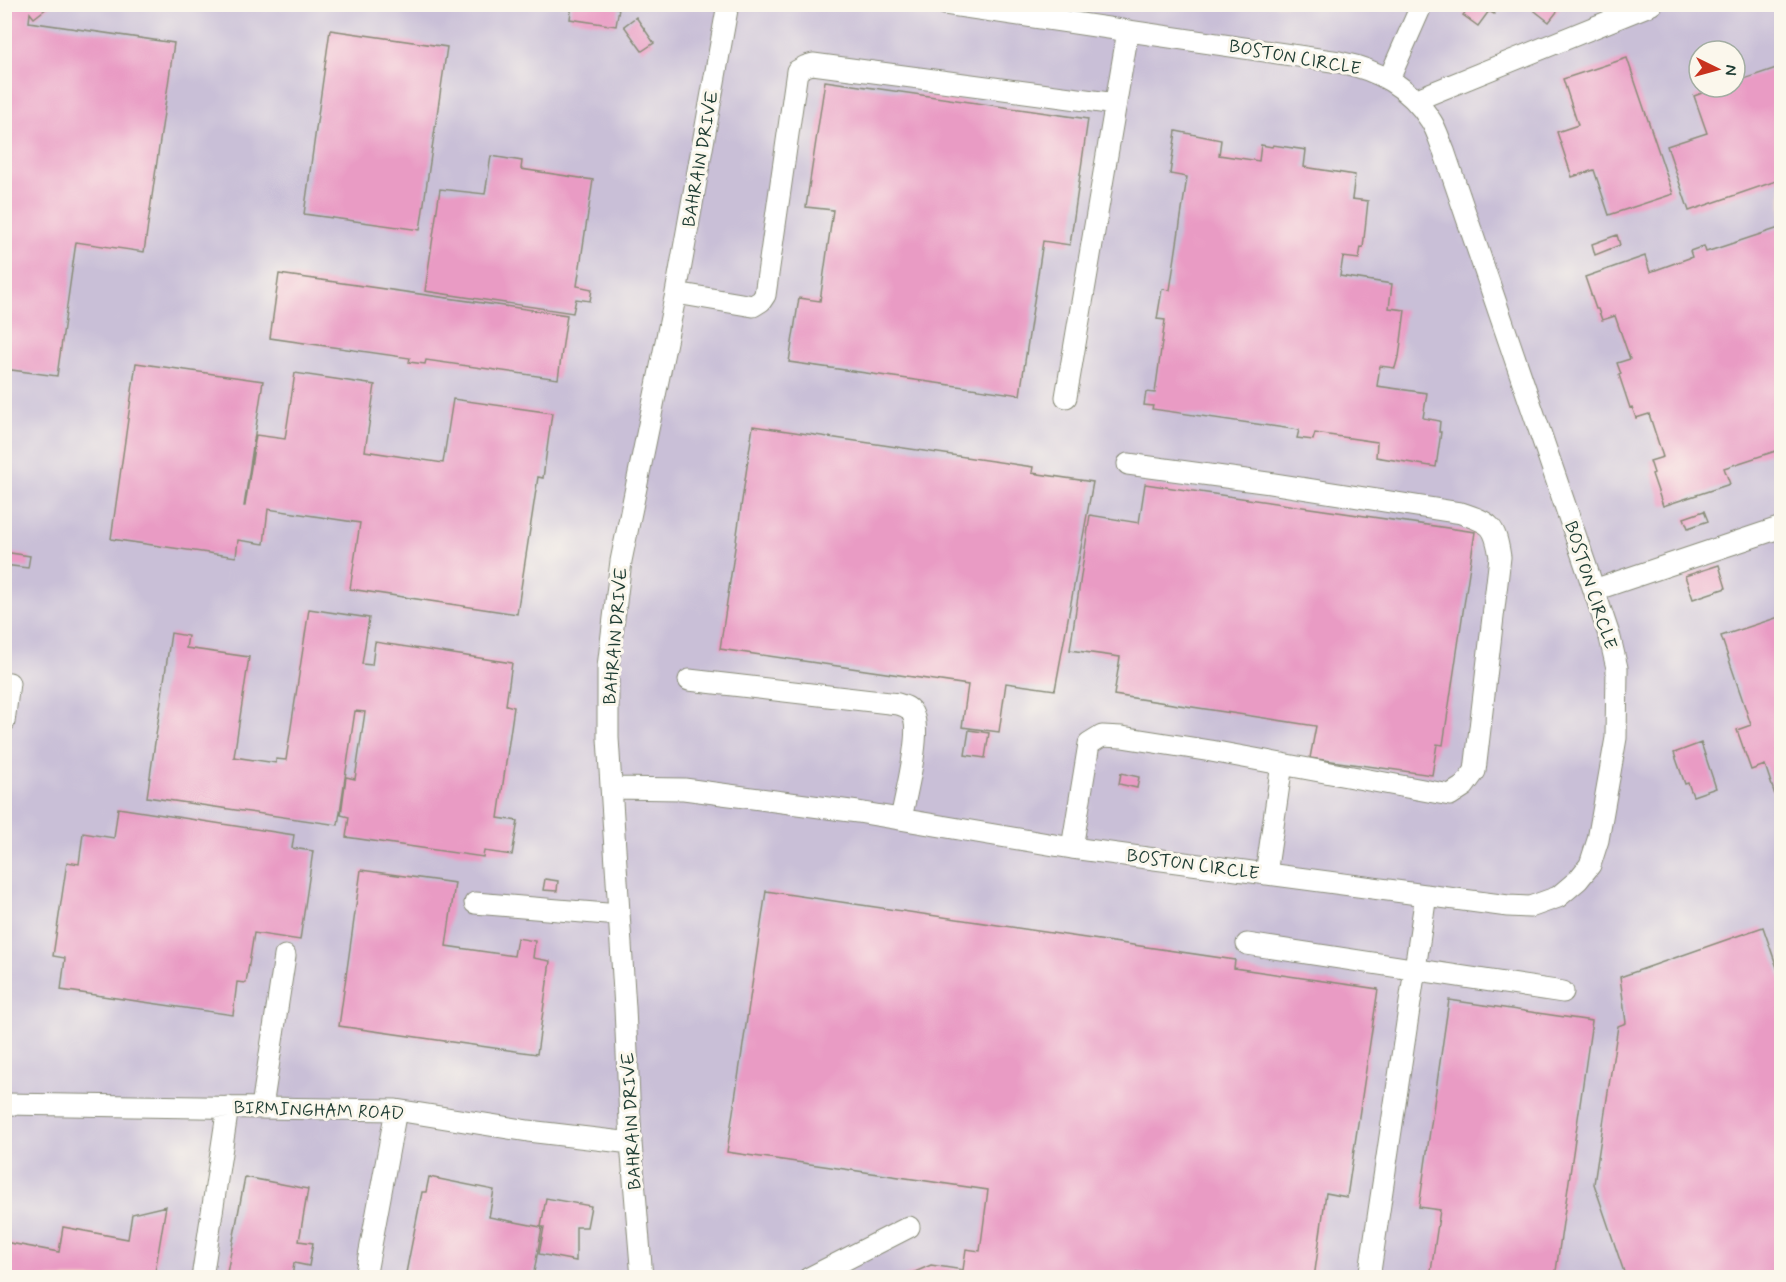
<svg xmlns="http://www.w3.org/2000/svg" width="1786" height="1282" viewBox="0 0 1786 1282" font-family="Mynerve,sans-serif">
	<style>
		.industrial { fill: #c9bfd7; fill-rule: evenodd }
		.building { fill: #e99bc4 }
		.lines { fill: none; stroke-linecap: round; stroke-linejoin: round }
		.service-casing { stroke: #898c79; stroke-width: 23 }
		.service { stroke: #fff; stroke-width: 21 }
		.labels { text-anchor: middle; stroke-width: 6; stroke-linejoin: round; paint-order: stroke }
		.street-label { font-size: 18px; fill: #1f3d34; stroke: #fbf7ec }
	</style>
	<rect width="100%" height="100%" fill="#fbf7ec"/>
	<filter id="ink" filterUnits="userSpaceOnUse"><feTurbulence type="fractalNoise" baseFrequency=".0167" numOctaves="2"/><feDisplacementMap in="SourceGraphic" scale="12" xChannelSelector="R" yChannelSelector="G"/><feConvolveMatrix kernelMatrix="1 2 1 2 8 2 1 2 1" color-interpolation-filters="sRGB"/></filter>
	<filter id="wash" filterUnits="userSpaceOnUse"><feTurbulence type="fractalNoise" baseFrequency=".008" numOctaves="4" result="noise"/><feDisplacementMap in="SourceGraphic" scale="24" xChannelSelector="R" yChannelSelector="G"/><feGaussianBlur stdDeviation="1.35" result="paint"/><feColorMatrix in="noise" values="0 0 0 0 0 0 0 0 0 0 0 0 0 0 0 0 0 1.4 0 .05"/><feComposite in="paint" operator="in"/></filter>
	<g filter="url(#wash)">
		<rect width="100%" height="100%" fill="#f3dcbe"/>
		<path class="industrial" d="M5,5h1776v1272h-1776zM1699,51h36v36h-36z"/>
		<g id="blocks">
			<path class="building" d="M4,4h48l-18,14 -4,-5 -1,9 145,21 -30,209 -68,-10 -19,134 -53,-7z
				M572,4h22l25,4 -3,18 -46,-7z
				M1472,4h29l-7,10 -5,-3 -11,15 -15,-11z
				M1526,4h37l-14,18z
				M636,17l18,26 -12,8 -18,-25z
				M330,30l117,17 -27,183 -116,-16z
				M1627,58l46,136 -64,21 -15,-45 -22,7 -15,-45 21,-7 -15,-46z
				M1782,66v113l-93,32 -22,-65 40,-13 -13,-37 25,-9h16v-5z
				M825,81l263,38 -18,126 -27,-4 -23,154 -231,-33 10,-64 21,3 13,-91 -27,-3z
				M1176,131l45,9 -2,15 40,6 2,-16 11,2 1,-2 33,5 -2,17 51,8 -3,24 16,2 -5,47 -2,-1 -2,12 -16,-2 -3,19 52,8 -3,24 16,2 -6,47h-1l-3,11 -15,-2 -3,20 50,7 -4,25 17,3 -1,11h2l-5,35 -60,-10 1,-15 -62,-9 -2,7 -16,-2 2,-8 -147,-21 1,-3 -9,-1 2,-13 9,1 10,-73 -8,-1 5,-30 8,1 17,-113 -17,-3z
				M491,156l31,5 -1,8 72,11 -16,106 15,3 -2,12 -14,-2 -3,14 -148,-22 15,-102 45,5z
				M1782,227v222l-58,19 6,16 -67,22 -11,-32 2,-1 -4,-12 13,-4 -14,-43 -13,4 -4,-11 -2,1 -11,-33 2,-1 -4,-11 13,-4 -15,-43 -13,4 -4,-11h-2l-11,-32 60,-21 5,16 42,-15 -2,-6 14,-5 2,6z
				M1617,235l3,10 -25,10 -3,-11z
				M279,274l288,41 -9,64 -132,-19 -1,4 -16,-2 1,-4 -140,-20z
				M136,363l127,18 -19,125h1l11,-71 29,4 10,-66 80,12 -10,66 78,12 10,-64 99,14 -9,65 -5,-1 -21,137 -167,-25 10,-66 -92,-14 -4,35 -26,-4 -2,17 -125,-18z
				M753,426l280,41 -1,6 61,9 -38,208 -49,-7 -7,49 -37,-5 6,-42 -248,-36z
				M1145,484l330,48 -32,213 -6,-1 -5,31 -122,-17 6,-32 -202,-31 6,-38 -50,-7 20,-135 49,8z
				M1704,511l4,10 -20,7 -4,-10z
				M4,552l26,4 -2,12 -24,-3z
				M1719,565l7,23 -33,11 -8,-23z
				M309,609l60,9 -7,46 10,1 3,-23 137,21 -6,42 8,2 -16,111 20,3 -6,34 -28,-4 -1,6 -137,-20 3,-20 -8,-2 5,-38 9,2 10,-67 -10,-1 -17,114 -191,-28 24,-164 17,3 -2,12 63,9 -15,100 42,6v-4l10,1z
				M1782,616v197h-1l-16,-48 -14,5 -14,-40 14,-5 -30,-89z
				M969,730l20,3 -4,25 -20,-3z
				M1701,743l15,45 -23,8 -5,-13 -3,1 -11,-31z
				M1121,773l18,4 -2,11 -18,-4z
				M118,808l176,27 -2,13 21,3 -13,89 -46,-7 -8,50 -9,-1 -4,33 -172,-25 4,-32 -12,-2 14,-94 12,2 4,-31 31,5z
				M361,870l94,13 -9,63 68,10 3,-18 18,3 -2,17 17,3 -13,93 -198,-28z
				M545,879l13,2 -1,10 -14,-1z
				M766,891l469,69 -1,8 144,21 -31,208 -21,-4 -12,85h-147l-31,-5v5h-235l30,-13 32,5 3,-21 14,2 8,-61 -261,-38z
				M1763,927l19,55v296h-156l-32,-94 24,-158 8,-3 -6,-46z
				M1449,1000l143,21 -37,257h-125l10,-68 -21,-3z
				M245,1177l63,12 -9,52 14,2 -4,23 -15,-3 -2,15h-66z
				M429,1177l65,13 -5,27 52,10 5,-29 45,8 -4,21h-11v34l-37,-7 5,-27h-2l-9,51h-128l17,-86h4z
				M166,1206l-12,72h-150v-36l55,10 4,-25 65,12 4,-25z"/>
		</g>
	</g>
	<g filter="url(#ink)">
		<use href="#blocks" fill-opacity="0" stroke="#898c79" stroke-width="1.5"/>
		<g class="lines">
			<defs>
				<path id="service" d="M1389,79l33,-75
					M1415,100l237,-96
					M676,293l77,13 8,-5 4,-6 32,-224 9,-5 7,-2 303,40
					M1066,397l62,-366
					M1594,590l188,-63
					M689,680l209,24c7,2 13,4 15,11 9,18 -8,82 -12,104
					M4,722l5,-39
					M611,788l73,1 174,23 214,36 436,58 22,1 28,-10 20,-17 12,-15 8,-25 18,-102 1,-70 -7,-30 -16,-48 -150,-439c-4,-9 -7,-21 -13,-30 -22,-35 -53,-51 -92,-59l-394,-58
					M1072,848l17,-104 13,-8 20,1 89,14 239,44 14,-9 11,-15 25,-214c-5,-32 -9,-34 -39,-44l-192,-30 -141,-19
					M1266,874l16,-110
					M475,903l144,12
					M1247,944l316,48
					M4,1104l392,6 132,21 103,12
					M262,1107l23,-151
					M202,1278l26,-171
					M365,1278l31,-168
					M642,1278l-11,-135 -6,-135 -17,-270v-71l13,-106 55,-268 52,-289
					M809,1278l100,-51
					M1369,1278l57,-383"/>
			</defs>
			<use href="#service" class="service-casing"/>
			<use href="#service" class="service"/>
		</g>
	</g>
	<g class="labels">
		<g class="street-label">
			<text transform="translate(1295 57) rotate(10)" y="6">BOSTON CIRCLE</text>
			<text transform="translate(700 159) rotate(-80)" y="6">BAHRAIN DRIVE</text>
			<text transform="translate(1591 585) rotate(72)" y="6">BOSTON CIRCLE</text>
			<text transform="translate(615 636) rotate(-85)" y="6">BAHRAIN DRIVE</text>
			<text transform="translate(1193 864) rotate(8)" y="6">BOSTON CIRCLE</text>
			<text transform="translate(319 1110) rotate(2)" y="6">BIRMINGHAM ROAD</text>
			<text transform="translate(631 1121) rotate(-93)" y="6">BAHRAIN DRIVE</text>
		</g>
	</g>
	<rect width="1786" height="1282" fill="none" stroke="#fbf7ec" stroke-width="24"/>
	<g transform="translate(1717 69) rotate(95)"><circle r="28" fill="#fbf7ec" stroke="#a3ada2" stroke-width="1.5"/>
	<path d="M0-4.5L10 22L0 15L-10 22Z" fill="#c8321e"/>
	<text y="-9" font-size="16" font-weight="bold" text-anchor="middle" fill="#1f3d34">N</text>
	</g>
</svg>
